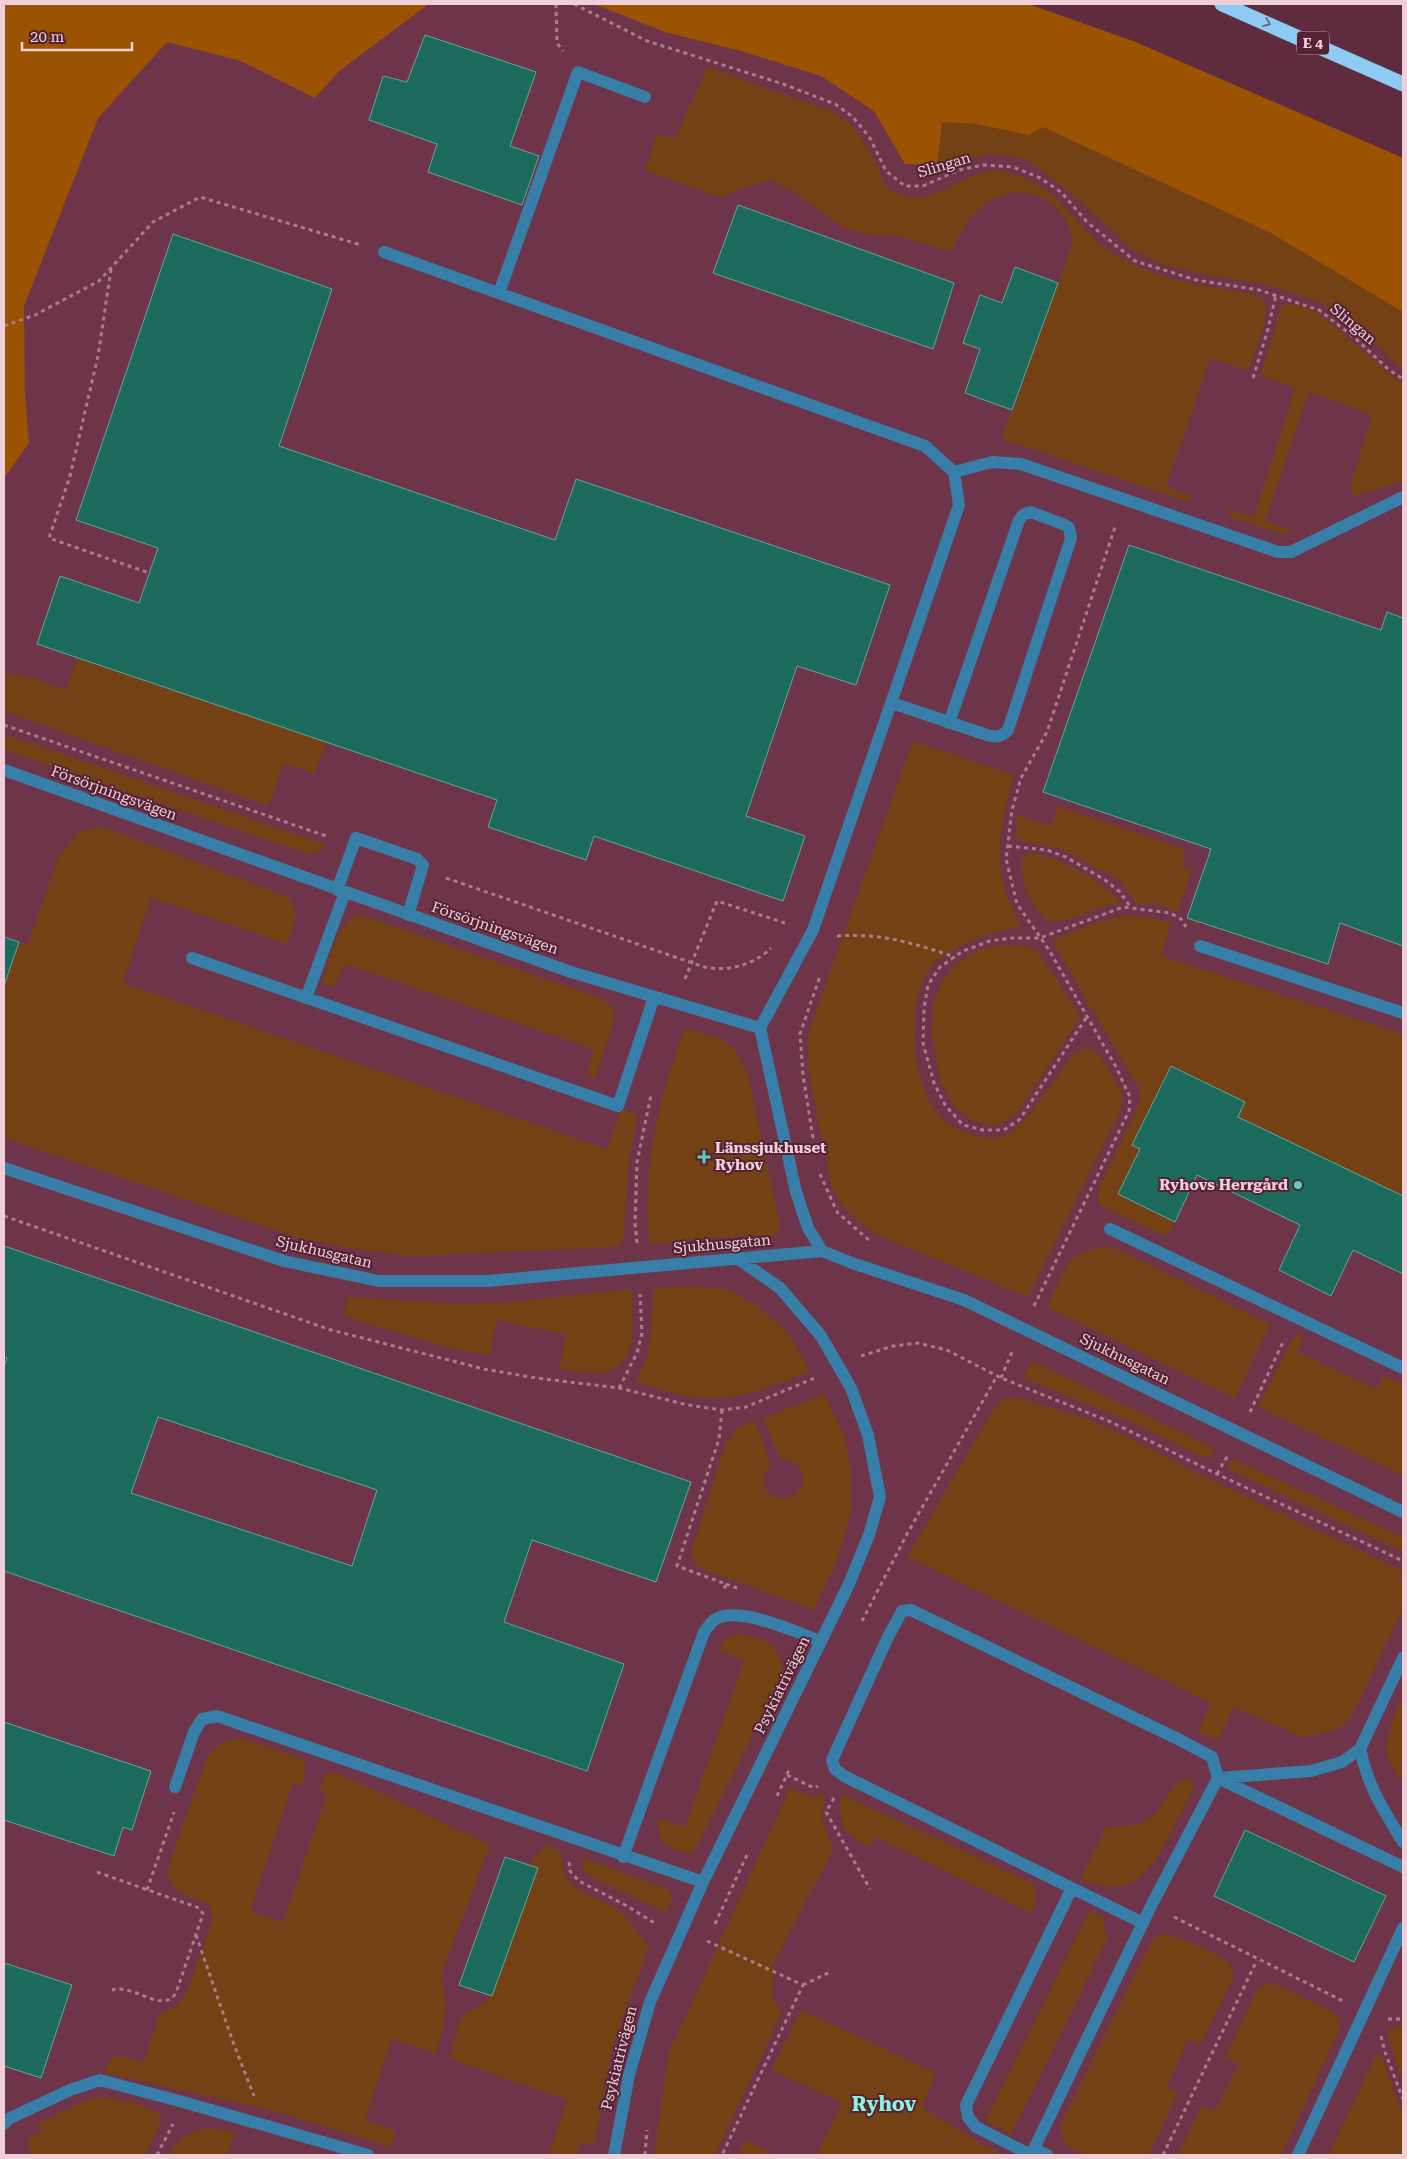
<svg xmlns="http://www.w3.org/2000/svg" width="1407" height="2159" viewBox="0 0 1407 2159" font-family="'Roboto Serif',serif">
	<style>
		.built { fill: #6e344a }
		.green { fill: #734114 }
		.forest { fill: #9c5301 }
		.building { fill: #1c6a5c; stroke: #60a898; fill-rule: evenodd }
		.lines { fill: none; stroke-linecap: round; stroke-linejoin: round }
		.path { stroke: #a77d8c; stroke-width: 3; stroke-dasharray: 4 4; stroke-linecap: butt }
		.minor { stroke: #377fa9; stroke-width: 12 }
		.highway { stroke: #8dcbf4; stroke-width: 15 }
		.oneway { stroke: #6d6e8b }
		.poi-dot { fill: #5eceb7; stroke: #532235; stroke-width: 2 }
		.labels { text-anchor: middle; stroke-width: 4; stroke-linejoin: round; paint-order: stroke }
		.shield { fill: #532235; stroke: #c19ba8; stroke-width: 1 }
		.shield-label { font-size: 14px; font-weight: bold; fill: #f0cfd9 }
		.street-label { font-size: 15px; fill: #f0cfd9; stroke: #532235 }
		.poi-label { font-size: 15px; font-weight: bold; fill: #f0cfd9; stroke: #532235; text-anchor: start }
		.district-label { font-size: 20px; font-weight: bold; fill: #8ef2dc; stroke: #532235 }
	</style>
	<rect width="100%" height="100%" fill="#5f2c3f"/>
	<path class="built" d="M4,4h1024l105,37 270,117v1997h-1399z"/>
	<path class="green" d="M707,67c28,10 57,20 85,31 15,5 33,9 46,17 19,12 31,35 41,54 2,6 4,13 7,18 3,3 9,6 13,7 38,15 66,-28 100,-23 66,10 71,59 120,86 42,24 87,29 134,37 5,2 9,3 12,9 6,14 -12,53 -17,68l-38,-13 -44,129 26,9 -1,3 -6,2 -185,-63 13,-28 58,-163c5,-29 -26,-56 -55,-55 -8,1 -19,6 -26,9 -19,10 -30,33 -40,51l-51,-16 -26,-1 -29,-7 -52,-37 -21,-11 -25,7 -25,11 -76,-28 11,-36 19,5z
		M941,122l36,2 52,11 14,-8 228,106 132,79v58l-58,-53 -26,-15 -59,-19 -48,-7 -49,-11 -29,-15 -67,-60 -42,-31 -30,-5 -58,11z
		M1291,303c7,2 15,4 21,8 34,19 59,51 91,72v98l-48,15 -4,-3v-10l21,-68 -63,-23 -44,129 27,9 -8,5 -53,-18 -3,-8 26,8 41,-129 -35,-13 22,-69z
		M77,657l249,85 -11,32 -31,-11 -16,43 -264,-95v-38l30,5 32,13z
		M4,734l323,111 -9,7 -10,2 -304,-104z
		M913,741l101,34c-16,62 -25,93 7,151 -29,7 -53,13 -77,30 -4,3 -9,5 -12,9 -26,34 -22,110 3,145 10,14 27,24 44,26 10,2 20,3 30,-2 15,-8 51,-62 64,-79l11,-7 10,2 6,6 22,37v9l-4,14 -90,181 -151,-62c-17,-11 -34,-24 -43,-43 -5,-11 -6,-26 -8,-37 -9,-40 -21,-81 -18,-122z
		M1058,806l128,44 -5,16 11,3 -14,43 -20,-7 -22,-2 -17,-23 -39,-21 -20,-10 -44,-9 1,-25 35,11z
		M101,826l187,71c14,15 5,30 -1,47l-136,-46 -28,85 484,166 14,-40 16,6 -8,43 -6,83 -5,5 -24,2 -182,8 -65,-8 -49,-10 -294,-100v-152l15,-44 9,3 31,-90 21,-24z
		M1029,852c35,8 68,25 93,51 -27,2 -46,20 -75,18 -17,-17 -27,-39 -25,-64z
		M358,915l6,1 239,83 10,11 2,8 -19,58 -3,2 -6,-4 6,-25 -248,-85 -10,21 -10,1 -3,-3 1,-4c7,-22 12,-54 35,-64z
		M1121,916h20l30,6 -10,34 242,78v162l-165,-79 7,-15 -74,-36 -38,79 7,4 -22,45 57,28 -5,10 -6,4 -59,-28 -7,-7v-11l42,-88 -2,-16 -48,-79 -38,-67 51,-20z
		M1002,945l22,1 13,4 44,67 -65,97 -18,11h-13l-14,-5 -18,-15 -12,-21 -5,-24 -5,-32 3,-26 8,-21 14,-17 21,-14z
		M685,1028c35,11 48,9 63,46l32,153 -2,8 -73,3 -56,6c-7,-73 9,-148 36,-216z
		M1098,1247h14l158,77 -35,74 -189,-91 24,-47 5,-4z
		M698,1286l30,3 29,17 31,27 22,38c-34,14 -69,29 -107,27 -22,-1 -46,-10 -67,-16l11,-26 4,-29 3,-39z
		M631,1289c2,30 9,85 -36,84 -11,0 -23,-3 -35,-4l5,-35 -69,-14 -6,36 -42,-8 -104,-32 3,-19 115,7 48,-2z
		M1298,1335l6,1 -7,16 80,37 7,-13 19,8v92l-145,-69 33,-67z
		M1032,1361l180,86 1,6 -5,5 -7,-2 -74,-36 -61,-24 -43,-19z
		M824,1394l20,41 7,35v42l-13,46 -24,52 -115,-42 -8,-16 35,-109 11,-15 17,-8 17,43c-25,33 21,50 31,21 2,-4 1,-11 -2,-15 -5,-7 -12,-10 -20,-10l-17,-41z
		M1016,1397l68,21 44,19 64,34 211,100v38l-51,106 -8,10 -13,6 -27,7 -70,-31 -16,34 -20,-9 13,-29 -304,-146 87,-149 10,-9z
		M1233,1459l170,78v15l-174,-82 -1,-5z
		M742,1634c28,7 38,10 41,40l-90,180c-20,-2 -41,-12 -34,-36l26,9 59,-167 -26,-10c6,-11 11,-15 24,-16z
		M1403,1696v86c-28,-31 -15,-53 0,-86z
		M241,1738l59,20 6,7 -4,20 -9,-2 -43,128 33,11 44,-127 -8,-4 3,-10 6,-9 10,1 152,72 -49,130 5,31 -3,21 -7,27 -44,-15 -27,81 31,11 -6,16 -115,-36 -170,-38c4,-25 22,-15 39,-11l15,-47 17,-9 10,-12 26,-74 -1,-12 -3,-4c-18,-8 -38,-11 -41,-33l39,-112c11,-14 17,-19 35,-21z
		M1182,1779h8l4,4v5c-14,26 -41,94 -72,98 -15,2 -28,-2 -42,-7l27,-53c28,2 42,-1 58,-26 5,-8 9,-15 17,-21z
		M790,1788l22,9 13,-3 -3,25 11,31 -60,114 -1,33 10,15 -67,143h-61l14,-100z
		M841,1794l193,90 2,17 -5,12 -156,-76 -5,10c-27,-13 -33,-23 -29,-53z
		M547,1845c23,5 9,22 22,36 13,14 30,17 47,27 7,4 25,29 33,38l-36,99 -18,98h-11l-5,3 -2,9h-29l19,-55 -117,-41c4,-15 5,-39 19,-48 10,-6 13,-5 23,-15l46,-128 -8,-3 8,-13z
		M584,1858l86,32 2,10 -7,12 -74,-35 -9,-8z
		M1089,1911l14,7 4,21 -96,195 -26,-13z
		M1161,1934c14,0 54,18 65,27 5,4 6,8 8,14l-33,70 -13,-5 -22,47 12,6 -29,62h-64l-17,-8 -6,-7 -1,-16 89,-179 4,-7z
		M1272,1983l59,28c8,7 9,12 7,22l-57,122h-103l24,-50 14,6 23,-47 -14,-7 32,-68 7,-5z
		M801,2010l135,63 -14,34 59,37 18,8 -2,3h-180l25,-52 -70,-33z
		M1403,2026v58l-15,-48 1,-7z
		M1378,2054l4,3 21,59v39h-75l46,-96z
		M93,2097c19,0 54,6 68,19v8l-16,31h-113l-5,-12 3,-5 11,-8 -4,-6z
		M209,2128l26,4 -8,23h-59c9,-16 24,-25 41,-27z
		M745,2140l31,15h-37z"/>
	<path class="forest" d="M4,4h425l-90,67 -24,27 -74,-37 -74,-19 -69,76 -74,188 1,89 4,48 -25,35z
		M594,4h434l105,37 270,117v154l-132,-79 -228,-106 -14,8 -52,-11 -35,-2 -5,43 -32,-1 -31,-53 -53,-35 -80,-25 -76,-19z"/>
	<path class="building" d="M425,35l111,37 -26,74 29,10 -17,49 -94,-33 9,-28 -68,-24 14,-44 24,6z
		M738,205l216,78 -21,66 -220,-76z
		M173,234l159,55 -53,157 276,94 21,-61 314,106 -34,100 -59,-19 -51,150 59,20 -22,65 -189,-65 -8,24 -98,-33 9,-27 -460,-156 23,-68 79,27 19,-55 -82,-28z
		M1015,267l43,16 -46,127 -47,-17 15,-44 -17,-6 17,-48 22,8z
		M1129,545l252,85 6,-18 16,6v328l-63,-23 -12,41 -141,-46 24,-69 -168,-57z
		M4,937l15,5 -15,44z
		M1171,1066l74,36 -7,15 165,79v78l-50,-24 -22,46 -52,-26 21,-45 -103,-50 -22,47 -57,-28 22,-45 -8,-4z
		M4,1246l687,236 -35,100 -124,-42 -28,82 120,42 -37,107 -583,-200v-204l3,-9 -3,-1zM158,1417l219,73 -25,76 -221,-73z
		M4,1722l147,49 -19,59 -9,-3 -9,29 -110,-36z
		M1245,1830l141,66 -32,66 -140,-66z
		M505,1857l33,11 -46,128 -33,-11z
		M4,1963l68,22 -31,93 -37,-12z"/>
	<g class="lines">
		<path class="path" d="M556,4l1,39 6,8
			M574,4l73,37 136,43 52,20 18,13 17,21 16,33 19,15h18l36,-16 24,-5 30,2 27,11 21,14 26,30 48,39 61,19 63,10 60,20 36,28 33,31 15,10
			M111,269l-13,87 -28,120 -21,62 100,35
			M4,326l31,-11 64,-34 54,-59 47,-25 161,48
			M1253,378l15,-49 8,-34
			M4,725l325,112
			M1008,846l39,4 19,7 39,23 15,12 11,16
			M446,878l258,89c24,5 50,-2 67,-19
			M837,936c45,-3 76,7 118,21
			M685,979l32,-78 68,22
			M1086,1018l-66,101 -16,11h-21l-20,-5 -18,-20 -11,-22 -11,-40 1,-35 4,-23 12,-18 23,-16 27,-10 21,-3h29l83,-31 47,6 11,6 5,8
			M813,1138l-10,-63 -3,-41 20,-58
			M820,1174l17,38 33,29
			M4,1216l327,114 153,39 52,9 83,10 69,17 34,5 24,-3 71,-30
			M637,1243l-2,-20 2,-61 14,-67
			M1034,1306l95,-195 1,-14 -14,-30 -67,-117 -32,-46 -11,-45 6,-49 9,-32 26,-46 69,-208
			M861,1356l32,-10 25,-3 29,7 54,28 110,44 106,52 186,87
			M1001,1378l11,-26
			M619,1388l18,-35 5,-20 -2,-39
			M722,1410l-3,29 -42,127 49,18 -2,6
			M1250,1412l34,-72
			M1217,1474l11,-19
			M726,1584l11,4
			M862,1621l45,-87 90,-158
			M787,1775l27,13 4,-2
			M777,1796l12,-26
			M834,1798l-8,14 44,77
			M569,1862l1,9 9,10 48,25 29,18
			M97,1872l102,36 4,6 -27,79c-14,22 -42,-10 -64,-3
			M147,1890l27,-78
			M1174,1917l169,84
			M715,1924l32,-69
			M196,1935l37,107 21,54
			M707,1941l96,44 -81,170
			M803,1985l27,-13
			M1388,2019h15
			M1381,2036l4,16 18,47
			M157,2155l16,-31
			M645,2155l2,-25
			M1163,2155l94,-195"/>
		<path class="minor" d="M384,252l541,194 29,26 5,33 -146,425 -53,98
			M499,293l79,-221 67,25
			M954,472l38,-10 29,2 257,88h13l112,-55
			M892,703l95,32c9,3 15,2 21,-5l63,-192 -2,-10 -4,-3 -34,-13 -7,2 -5,6 -70,203
			M4,770l567,202 189,56 36,164 12,36 14,23
			M337,890l19,-52 61,21 6,6 -15,50
			M1200,946l203,67
			M192,958l426,148 36,-109
			M306,998l39,-106
			M4,1168l280,93 95,20h109l334,-30 30,12 112,37 439,212
			M1110,1229l293,139
			M1360,1749c8,38 23,60 43,93
			M175,1787l19,-55 8,-13 15,-3 486,166
			M623,1857l81,-225c3,-4 7,-9 10,-12 23,-16 83,13 107,21
			M1143,1923l-299,-147 -9,-7 -3,-9 55,-121 15,-28 9,-1 269,130 32,17 6,21 93,-7 31,-9 18,-13 43,-91
			M4,2124l4,-5 62,-29 30,-10 83,22 185,53
			M1034,2149l13,6
			M614,2155l15,-80 21,-73 53,-120 146,-298 20,-49 11,-38 -12,-62 -17,-47 -30,-52 -41,-48 -43,-30
			M1031,2155l120,-249 67,-128 185,89
			M1031,2155l-55,-28 -8,-10 -2,-12 106,-217
			M1298,2155l105,-227"/>
		<path class="highway" d="M1222,4l181,80"/>
	</g>
	<defs><path id="oneway-chevron" d="M-2-3.5L2.5 0L-2 3.5" fill="none" stroke-width="1.6" stroke-linecap="round" stroke-linejoin="round" transform="scale(1.25)"/></defs>
	<use class="oneway" href="#oneway-chevron" transform="translate(1267 23) rotate(23)"/>
	<g class="poi-dot">
		<path d="M701.5 1149.5h5v5h5v5h-5v5h-5v-5h-5v-5h5z"/>
		<circle cx="1298" cy="1185" r="5"/>
	</g>
	<g class="labels">
		<rect class="shield" x="1297" y="31.5" width="32" height="23" rx="4"/>
		<g class="shield-label">
			<text x="1313" y="48">E 4</text>
		</g>
		<g class="street-label">
			<text transform="translate(944 165) rotate(-17)" y="5">Slingan</text>
			<text transform="translate(1353 324) rotate(40)" y="5">Slingan</text>
			<text transform="translate(114 793) rotate(20)" y="5">Försörjningsvägen</text>
			<text transform="translate(495 928) rotate(19)" y="5">Försörjningsvägen</text>
			<text transform="translate(722 1244) rotate(-5)" y="5">Sjukhusgatan</text>
			<text transform="translate(324 1252) rotate(13)" y="5">Sjukhusgatan</text>
			<text transform="translate(1125 1359) rotate(26)" y="5">Sjukhusgatan</text>
			<text transform="translate(782 1685) rotate(-64)" y="5">Psykiatrivägen</text>
			<text transform="translate(619 2058) rotate(-76)" y="5">Psykiatrivägen</text>
		</g>
		<g class="poi-label">
			<text x="715" y="1153">Länssjukhuset<tspan x="715" dy="17">Ryhov</tspan></text>
			<text x="1288" y="1190" text-anchor="end">Ryhovs Herrgård</text>
		</g>
		<g class="district-label">
			<text x="884" y="2111">Ryhov</text>
		</g>
	</g>
	<rect width="1407" height="2159" fill="none" stroke="#f0cfd9" stroke-width="10"/>
	<path d="M22 42v8h110v-8" fill="none" stroke="#f0cfd9" stroke-width="2.5"/>
	<text x="30" y="42" font-size="15" fill="#f0cfd9" stroke="#532235" stroke-width="4" paint-order="stroke">20 m</text>
</svg>
